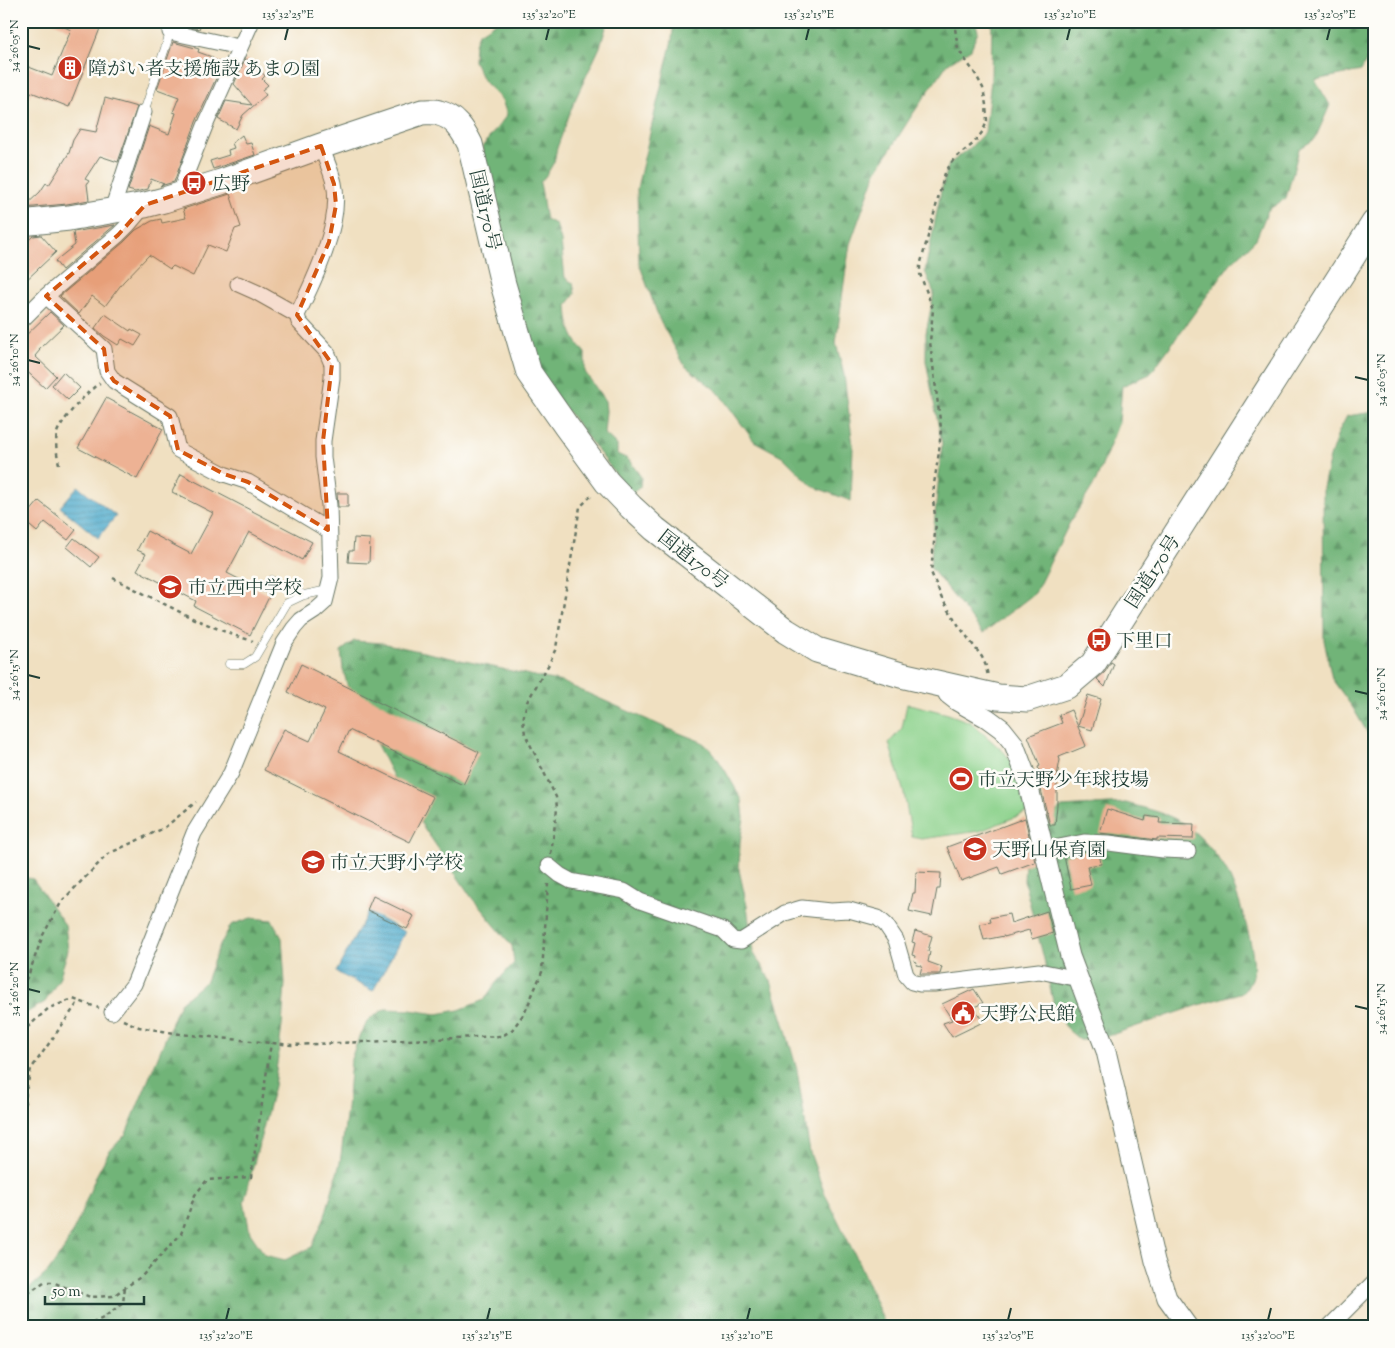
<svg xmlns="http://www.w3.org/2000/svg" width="1395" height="1348" viewBox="0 0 1395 1348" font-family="'Sorts Mill Goudy','Noto Serif JP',serif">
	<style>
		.forest { fill: url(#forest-firs); stroke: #487856 }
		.garden { fill: #8cd28c; stroke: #568860 }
		.water { fill: url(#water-rules); stroke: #367480 }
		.building { fill: #edb294 }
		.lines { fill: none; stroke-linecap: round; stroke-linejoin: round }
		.service-casing { stroke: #687665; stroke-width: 9 }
		.minor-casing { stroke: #687665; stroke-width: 17 }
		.tertiary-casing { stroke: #687665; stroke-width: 21 }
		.trunk-casing { stroke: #687665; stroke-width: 27 }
		.path { stroke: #687665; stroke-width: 2.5; stroke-dasharray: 4 4; stroke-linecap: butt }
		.service { stroke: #fff; stroke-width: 8 }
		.minor { stroke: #fff; stroke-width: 15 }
		.tertiary { stroke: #fff; stroke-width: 19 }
		.trunk { stroke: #fff; stroke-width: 25 }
		.marked { fill: #d45610; fill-opacity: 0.2; stroke: #d45610; stroke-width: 4; stroke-dasharray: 10 6; stroke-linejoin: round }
		.ticks { fill: none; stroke: #1f3d34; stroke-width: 2 }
		.labels { text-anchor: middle; stroke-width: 5; stroke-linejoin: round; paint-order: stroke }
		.poi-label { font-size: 19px; fill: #1f3d34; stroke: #fdfcf7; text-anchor: start }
		.street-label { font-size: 19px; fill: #1f3d34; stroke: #fdfcf7 }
		.neatline { fill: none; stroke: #1f3d34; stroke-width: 2 }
		.ticks-label { font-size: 12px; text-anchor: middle; fill: #1f3d34 }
	</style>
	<defs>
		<pattern id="forest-firs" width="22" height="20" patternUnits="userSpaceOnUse" patternTransform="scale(1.25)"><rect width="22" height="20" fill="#71b478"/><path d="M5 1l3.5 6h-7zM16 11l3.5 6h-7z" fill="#5c9463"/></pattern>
		<pattern id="water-rules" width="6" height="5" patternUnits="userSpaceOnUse" patternTransform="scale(1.25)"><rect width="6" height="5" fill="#4eaacc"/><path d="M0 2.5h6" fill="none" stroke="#408ca6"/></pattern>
	</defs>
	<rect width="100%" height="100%" fill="#fdfcf7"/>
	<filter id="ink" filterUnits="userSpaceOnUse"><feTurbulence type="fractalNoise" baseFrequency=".02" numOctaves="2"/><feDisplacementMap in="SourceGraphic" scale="10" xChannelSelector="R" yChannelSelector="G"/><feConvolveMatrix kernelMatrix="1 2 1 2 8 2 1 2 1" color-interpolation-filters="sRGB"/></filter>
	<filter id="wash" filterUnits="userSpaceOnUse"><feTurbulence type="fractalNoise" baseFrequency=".0096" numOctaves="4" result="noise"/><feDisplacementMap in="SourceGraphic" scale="20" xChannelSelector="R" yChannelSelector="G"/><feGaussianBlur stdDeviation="1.12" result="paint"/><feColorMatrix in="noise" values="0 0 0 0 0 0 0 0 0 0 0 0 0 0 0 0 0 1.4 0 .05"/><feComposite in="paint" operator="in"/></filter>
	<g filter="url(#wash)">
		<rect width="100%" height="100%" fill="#f0e0c1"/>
		<path class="forest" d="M498,21h110l-8,26 -26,55 -17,46 -3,14 -7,12 -7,9c3,12 3,24 6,37l10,4 5,17 4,37 8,5 2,11 -8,11c1,20 4,32 18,48v19l20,29 1,10 -2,22 13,12v9l11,5 13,18 -1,10 -9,7 -92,-120 -25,-73 -32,-154 25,-32 -5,-15 -18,-18 -10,-21 1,-17 4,-11z
			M674,21h301l3,10 -7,18 -23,14 -36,52 -36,57 -26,72 -6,39 -8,60 8,32 9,71 -2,55 -39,-15 -30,-30 -28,-15 -36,-49 -33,-26 -25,-45 -21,-58 -2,-75 35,-148z
			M992,21h382v24l-13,26 -46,9 15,25 -15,34 -16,10 -13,49 -18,12 -12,29 -26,25 -80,110 -28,12 -3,36 -23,59 -27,43 -34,69 -52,40 -53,-66 12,-123 -16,-83v-28l8,-40 -9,-22 16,-80 8,-27 21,-16 15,-16 6,-52z
			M1374,412v332l-21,-36 -21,-29 -8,-39 -1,-153 7,-30 8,-24 9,-17z
			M354,641l28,2 180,39 102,45 38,15 12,11 12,19 16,28 2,18 -4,24 -1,28 8,36 6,46 18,29 13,43 13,46 13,83 14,39 34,69 28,66h-865v-29l2,-4 25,-22 16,-23 14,-28 18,-45 13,-24 17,-18 54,-131 26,-22 12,-32 13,-24 20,-7 21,2 10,18 3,45 -3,43 -8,60 -30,116 6,31 15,22 20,5 27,-13 13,-31 15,-53 7,-54 4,-50 9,-25 9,-15 16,-10 25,1 27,4 22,-4 25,-10 11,-16 19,-21 -2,-17 -40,-48 -56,-82 -22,-38 -24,-47 -19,-32 -8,-30 -2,-18z
			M1126,803c21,6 43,10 61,23 13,9 32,31 40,46 10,18 33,88 25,107 -2,4 -6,9 -9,13l-35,10 -112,38h-16l-13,-11 -13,-23 -10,-47 -20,-78 2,-33 8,-22 14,-8 14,-11z
			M21,877l12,2 32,46 3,25 -9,29 -14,23 -24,14z"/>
		<path class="garden" d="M907,704l7,1 34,9 22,8 34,30 15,19 9,41 -48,19 -59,8 -9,-2 -8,-44 -15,-50 13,-15z"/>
		<path class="water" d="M78,486l38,30 -18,22 -38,-31z
			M368,912l37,20 -32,59 -37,-19z"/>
		<g id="blocks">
			<path class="building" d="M51,21h52l-34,86 -38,-15 -10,24v-52l31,12 19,-46z
				M179,21h23l-3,8 -20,-5z
				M173,42l26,7 -1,3 14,5v2l11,4 -27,59 -22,60 -14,4 4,-2 -13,-5 -3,10 -13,3 -7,-2 21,-64 20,8 7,-21 -3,-1 6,-15 -22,-8z
				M245,59l9,4 11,13 -3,3 6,6 -6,5 4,5 -23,20 -7,14 -18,-10 8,-18 26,4 -18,-21z
				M105,98l32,9 -19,55 -18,-6 -15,23 4,2 -2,3 2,16 -22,4 -44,4 17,-16 6,-9 3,2 20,-32 4,-13 7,-11 16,3z
				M242,135l4,9 5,-1 4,12 -42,14 -3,-8 19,-6 -1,-5 6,-2 -2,-5z
				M230,194l11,33 -6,2 -9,23 -18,-7 -15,31 -20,-10 -3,3 -21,-14 -26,27 -18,24 -13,-10 -13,18 -19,-18 64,-54 12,-12 16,-9 9,-2 1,4 24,-5 -3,-9z
				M115,225l-53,45 -7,-9 20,-16 -2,-13z
				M41,235l15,17 -35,33v-38l12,-11z
				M50,312l14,13 -25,24 1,1 -5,6 21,20 -11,12 -24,-22v-26z
				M105,314l25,17 1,-2 11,6 -7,11 -13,-7 -4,6 -14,-9 -9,-8z
				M63,372l17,16 -12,12 -16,-15z
				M106,398l57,31 -26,50 -59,-31z
				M181,474l131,68 -10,18 -53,-28 -22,41 43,22 -20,40 -56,-29 2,-5 -59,-31 9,-16 -9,-4 10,-19 44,23 22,-41 -41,-21z
				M337,493h11v14h-10z
				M39,501l37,29 -8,10 -23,-18 -8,10 -14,-12z
				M74,538l25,19 -8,10 -24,-20z
				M354,538l16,1 -1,24 -21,-1 1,-11h4z
				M1111,662l3,2 -9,23 -8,-8 8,-7z
				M301,664l178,88 -16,33 -114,-55 -10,21 94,46 -23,45 -146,-72 20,-41 26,12 15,-31 -37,-18z
				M1088,695l13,4 -9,31 -14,-4z
				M1071,710l15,36 -27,11 1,3 -3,16v29l-2,20h-5l-13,-51h3l-2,-7 2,-1 -12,-30 34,-13 -3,-8z
				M1107,809l38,12 1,-5 14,2 -1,5 35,1 -1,15 -36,-1v2l-57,-7z
				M1025,818l10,44 -33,12 -3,-7 -38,14 -14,-34z
				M1085,851l14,1 2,12 -14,2 4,19 -20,4 -7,-33z
				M916,872l25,1 -1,16h-3l-5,27 -23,-5 4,-18h2z
				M373,896l41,20 -7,13 -40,-19z
				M1047,911l6,22 -21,6 -3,-9 -25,7v-1l-20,4 -4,-16 11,-2 -1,-4 19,-4 2,9z
				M915,931l17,5 -4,15 2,1 -2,10 14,5 -2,7h-20l2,-8 -6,-1 1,-3 -3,-1 1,-5 -3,-1 3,-12 -3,-1z
				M974,989l9,14 -9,4 9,15 -31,15 -9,-14 9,-3 -10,-16z"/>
		</g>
	</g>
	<g filter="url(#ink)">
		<use href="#blocks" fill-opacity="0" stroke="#687665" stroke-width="1"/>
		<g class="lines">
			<defs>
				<path id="service" d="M144,112l30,-91
					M271,580l33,15
					M229,664h15l11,-7 32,-54 17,-8 24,-5"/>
				<path id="minor" d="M170,32l69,15
					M180,195l8,-26 17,-43 47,-105
					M112,210l32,-98
					M238,284l18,8 41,23
					M46,296l58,53 3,22 7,10 56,35 8,34 46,24 24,8 80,48
					M21,321l25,-25 72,-61 10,-10 17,-20
					M1044,850l40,-8 25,1 54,7 25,1
					M549,866l11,9 11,6 53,10 16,10 83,29 10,10 8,1 44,-28 17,-5 28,3 19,-1 29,8 8,7 10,15 10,35 6,7 8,2h14l105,-13 40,8
					M112,1012l22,-28 60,-151 37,-60 53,-130 10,-15 7,-8 14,-9 10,-9 6,-24 -2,-73 -6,-48v-16l9,-63v-14l-5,-12 -28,-30 -2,-7c17,-34 46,-94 37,-132 -3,-13 -9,-25 -13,-37
					M1329,1327l45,-45"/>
				<path id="tertiary" d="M946,686l2,8 9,7 30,17 15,11 12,15 12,32 44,180 36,95 49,210 12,37 21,29"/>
				<path id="trunk" d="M21,223l48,-5 76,-13 19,-5 57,-18 100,-36 101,-34c5,0 12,-1 17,1 16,4 24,17 31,31l33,140 26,89 37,53 41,56 24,25 24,22 131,102 31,19 84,25 97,22 29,2 40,-13 26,-22 281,-441"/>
			</defs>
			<use href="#service" class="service-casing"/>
			<use href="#minor" class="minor-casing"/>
			<use href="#tertiary" class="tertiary-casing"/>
			<use href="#trunk" class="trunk-casing"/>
			<path class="path" d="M954,21l4,28 18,26 7,13 3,17 1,16 -4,10 -9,12 -20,16 -9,14 -25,93v8l13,35 -3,33 11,86 -2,24 -5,32 -1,16 3,23 -5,49 11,27 17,27 23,31 4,9 2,11
				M59,464c-2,-9 -4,-21 -2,-31 2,-10 33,-45 43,-50
				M113,578l79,40 41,17 20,6
				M551,854l6,-45 -1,-12 -31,-63 -2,-14 4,-18 22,-38 7,-16 24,-141 13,-13
				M21,987l7,-11 15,-41 19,-34 46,-47 56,-26 32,-26
				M123,1020l16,7 41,7 112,11 210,-9 10,-6 13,-18 17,-40 6,-88
				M21,1033l28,-25 24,-9 26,9
				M21,1120l3,-7 2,-22 5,-22 48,-68
				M21,1298l23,-16h8l38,15 23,-1 29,-20 39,-42 14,-39 12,-15 44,-3 20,-134
				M85,1327l18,-9 20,-15 2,-16"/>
			<use href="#service" class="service"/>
			<use href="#minor" class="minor"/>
			<use href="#tertiary" class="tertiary"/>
			<use href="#trunk" class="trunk"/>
		</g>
	</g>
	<path class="marked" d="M321,146l13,38 2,21 -7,37 -32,73 35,49 -9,77 5,89 -80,-48 -24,-8 -46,-24 -8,-34 -56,-35 -7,-10 -3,-22 -58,-53 72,-61 27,-30z"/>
	<path class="ticks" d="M285,40l3,-12M546,40l3,-12M806,40l3,-12M1067,40l3,-12M1327,40l3,-12M28,46l12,3M28,360l12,3M1355,377l13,3M28,675l12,3M1355,691l13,3M28,989l12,3M1355,1006l13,3M226,1320l3,-12M487,1320l3,-12M747,1320l3,-12M1008,1320l3,-12M1268,1320l3,-12"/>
	<defs>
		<symbol id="building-disc" viewBox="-11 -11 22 22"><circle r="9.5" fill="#c8321e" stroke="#fdfcf7"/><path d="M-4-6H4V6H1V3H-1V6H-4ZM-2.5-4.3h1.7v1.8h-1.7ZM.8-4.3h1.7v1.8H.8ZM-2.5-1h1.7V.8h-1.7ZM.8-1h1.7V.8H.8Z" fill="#fff"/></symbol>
		<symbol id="bus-disc" viewBox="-11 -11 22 22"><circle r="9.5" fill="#c8321e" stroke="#fdfcf7"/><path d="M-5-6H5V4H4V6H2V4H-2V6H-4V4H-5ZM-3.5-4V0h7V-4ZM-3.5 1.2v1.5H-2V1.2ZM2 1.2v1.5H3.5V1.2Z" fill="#fff"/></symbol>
		<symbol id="school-disc" viewBox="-11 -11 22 22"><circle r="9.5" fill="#c8321e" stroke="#fdfcf7"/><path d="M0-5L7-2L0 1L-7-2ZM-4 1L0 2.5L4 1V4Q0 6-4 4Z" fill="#fff"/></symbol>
		<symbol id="stadium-disc" viewBox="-11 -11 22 22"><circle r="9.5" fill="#c8321e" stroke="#fdfcf7"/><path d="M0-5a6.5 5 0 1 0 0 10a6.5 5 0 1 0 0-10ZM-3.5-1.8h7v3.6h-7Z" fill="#fff"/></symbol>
		<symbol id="civic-disc" viewBox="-11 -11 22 22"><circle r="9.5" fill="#c8321e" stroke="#fdfcf7"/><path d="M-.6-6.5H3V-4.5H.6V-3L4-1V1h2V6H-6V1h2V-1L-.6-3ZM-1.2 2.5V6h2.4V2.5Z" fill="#fff"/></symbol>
	</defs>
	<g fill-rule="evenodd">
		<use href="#building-disc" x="56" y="54" width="28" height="28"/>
		<use href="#bus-disc" x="180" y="169" width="28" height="28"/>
		<use href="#school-disc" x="156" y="573" width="28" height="28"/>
		<use href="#bus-disc" x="1085" y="626" width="28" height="28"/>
		<use href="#stadium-disc" x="947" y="765" width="28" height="28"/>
		<use href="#school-disc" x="961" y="835" width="28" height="28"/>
		<use href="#school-disc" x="299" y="848" width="28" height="28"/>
		<use href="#civic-disc" x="949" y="999" width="28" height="28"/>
	</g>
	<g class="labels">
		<g class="poi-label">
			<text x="88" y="75">障がい者支援施設 あまの園</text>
			<text x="212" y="190">広野</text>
			<text x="188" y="594">市立西中学校</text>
			<text x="1116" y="647">下里口</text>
			<text x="978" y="786">市立天野少年球技場</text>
			<text x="992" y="856">天野山保育園</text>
			<text x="330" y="869">市立天野小学校</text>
			<text x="980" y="1020">天野公民館</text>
		</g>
		<g class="street-label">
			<text transform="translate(486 210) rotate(77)" y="7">国道170号</text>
			<text transform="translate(694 559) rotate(38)" y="7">国道170号</text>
			<text transform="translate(1152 571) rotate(-57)" y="7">国道170号</text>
		</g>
	</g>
	<rect width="1395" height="1348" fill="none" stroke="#fdfcf7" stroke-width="55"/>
	<path d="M45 1296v8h99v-8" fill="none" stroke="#1f3d34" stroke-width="2.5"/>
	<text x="52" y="1296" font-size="15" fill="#1f3d34" stroke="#fdfcf7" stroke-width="4" paint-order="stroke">50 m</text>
	<rect x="28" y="28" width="1340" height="1292" class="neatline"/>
	<g class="ticks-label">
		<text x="288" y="18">135°32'25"E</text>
		<text x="549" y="18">135°32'20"E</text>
		<text x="809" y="18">135°32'15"E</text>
		<text x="1070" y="18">135°32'10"E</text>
		<text x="1330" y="18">135°32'05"E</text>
		<text transform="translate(14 46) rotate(-90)" y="4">34°26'05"N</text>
		<text transform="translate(14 360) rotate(-90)" y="4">34°26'10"N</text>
		<text transform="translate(1381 380) rotate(-90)" y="4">34°26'05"N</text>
		<text transform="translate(14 675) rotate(-90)" y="4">34°26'15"N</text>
		<text transform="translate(1381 694) rotate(-90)" y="4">34°26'10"N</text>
		<text transform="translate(14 989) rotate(-90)" y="4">34°26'20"N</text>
		<text transform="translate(1381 1009) rotate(-90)" y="4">34°26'15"N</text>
		<text x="226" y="1339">135°32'20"E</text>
		<text x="487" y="1339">135°32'15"E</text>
		<text x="747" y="1339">135°32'10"E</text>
		<text x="1008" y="1339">135°32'05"E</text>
		<text x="1268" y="1339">135°32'00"E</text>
	</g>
</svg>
